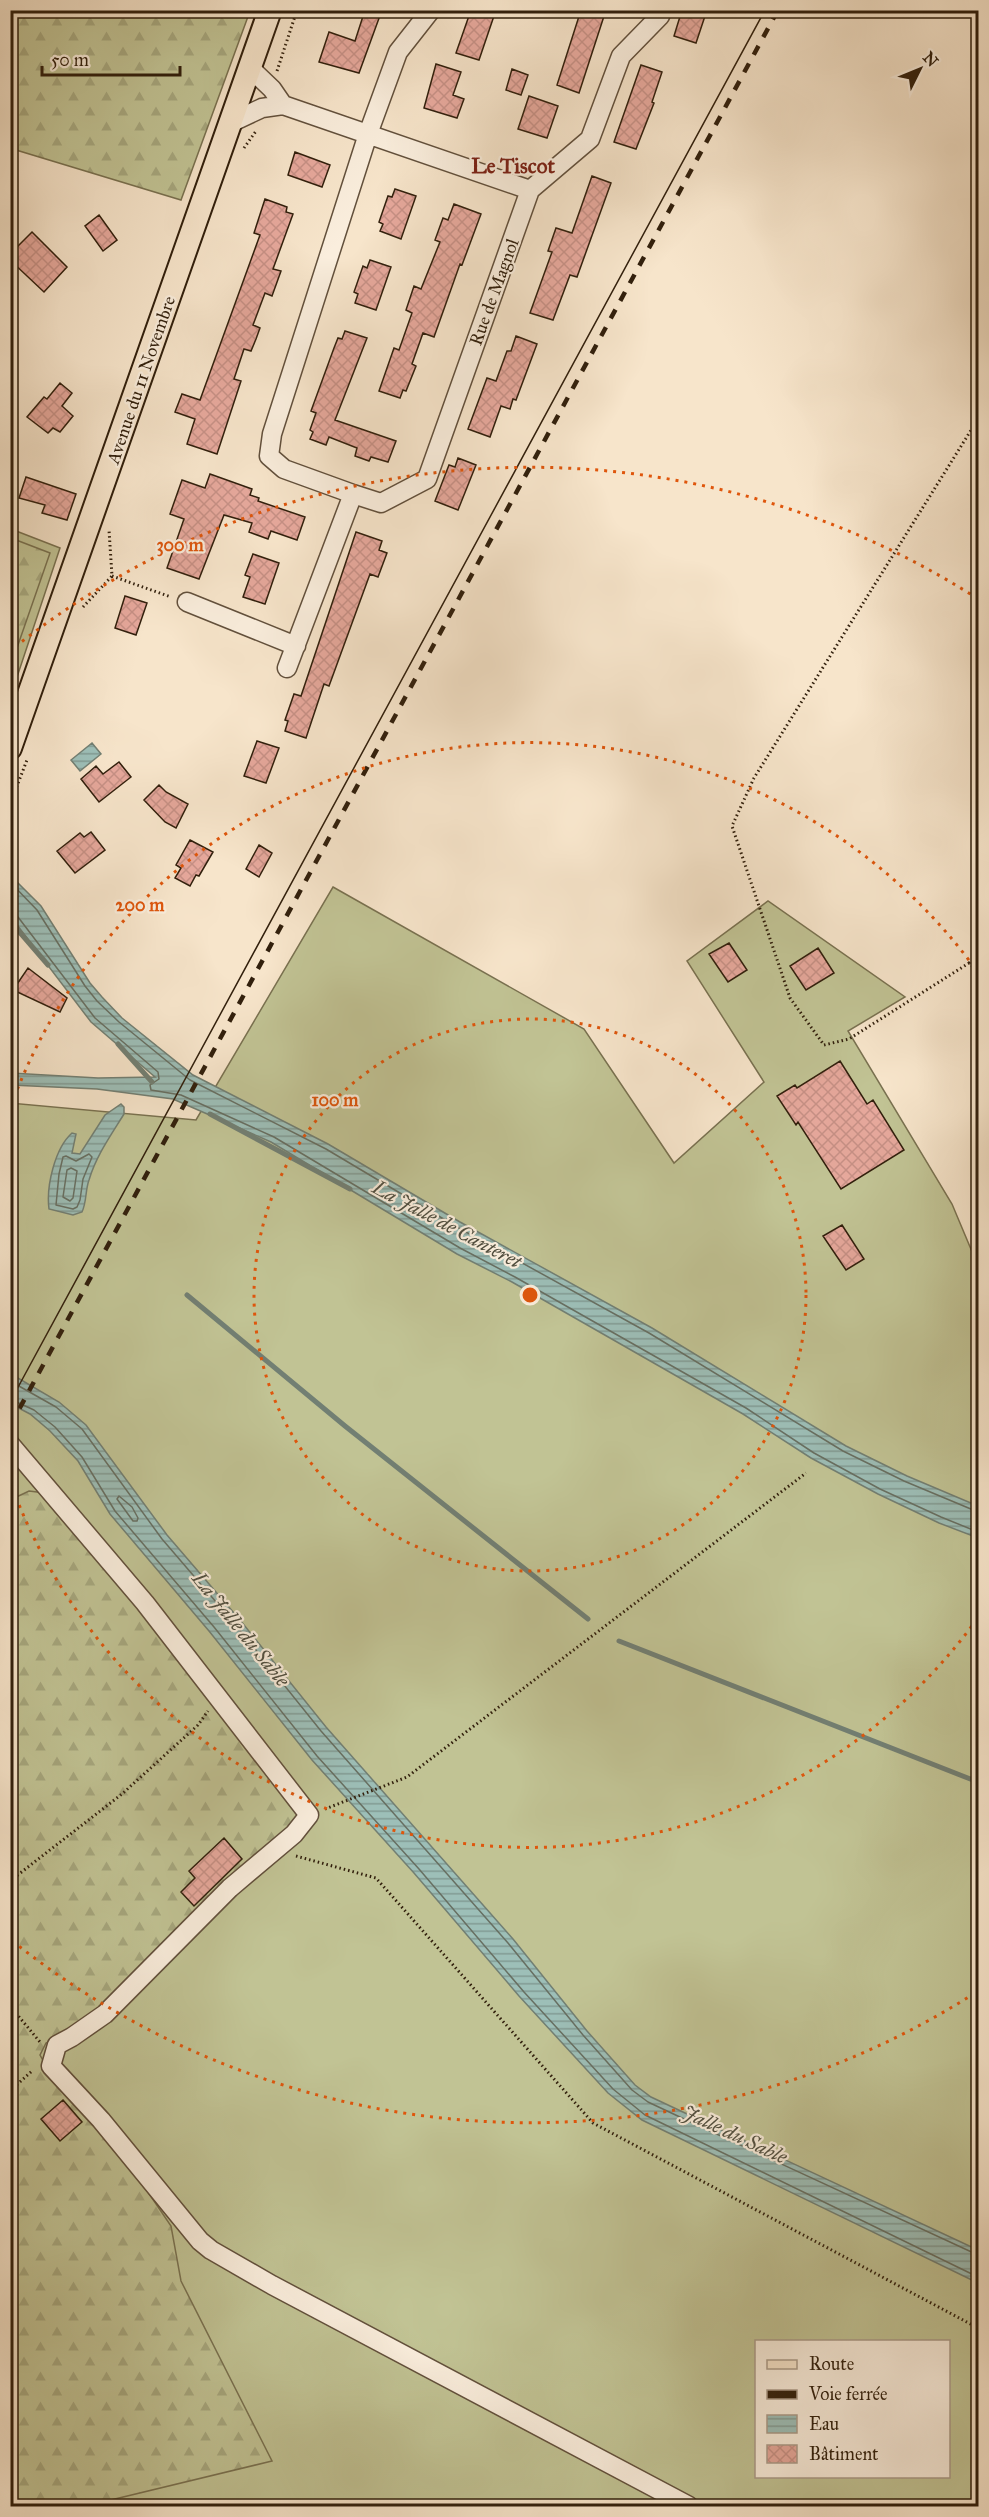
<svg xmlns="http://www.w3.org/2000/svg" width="989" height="2517" viewBox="0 0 989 2517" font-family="'IM FELL Great Primer',serif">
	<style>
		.grass { fill: #c1c394; stroke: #797150; stroke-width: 1.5; fill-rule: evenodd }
		.forest { fill: url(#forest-firs); stroke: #797150; stroke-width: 1.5 }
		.water { fill: url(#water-rules); stroke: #727f73; stroke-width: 1.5 }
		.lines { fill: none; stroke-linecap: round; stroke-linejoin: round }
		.shore { stroke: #676f62; stroke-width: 1.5 }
		.stream { stroke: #727f73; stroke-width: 5 }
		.building { fill: url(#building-cross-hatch); stroke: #311f0c; stroke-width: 1.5 }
		.minor-casing { stroke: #62503c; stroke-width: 21 }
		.major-casing { stroke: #311f0c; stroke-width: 26 }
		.path { stroke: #311f0c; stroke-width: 3; stroke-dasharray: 1.5 3; stroke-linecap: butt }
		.minor { stroke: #faeedd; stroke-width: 18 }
		.major { stroke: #f7e5cb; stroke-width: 22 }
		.tram { stroke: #311f0c; stroke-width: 1.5 }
		.rail { stroke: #311f0c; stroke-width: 4.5; stroke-dasharray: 10 10; stroke-linecap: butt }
		.ring { fill: none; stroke: #df560c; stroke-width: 3; stroke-dasharray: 3 6 }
		.labels { text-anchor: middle; stroke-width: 4.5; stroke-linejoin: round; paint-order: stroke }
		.street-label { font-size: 18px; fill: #311f0c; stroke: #faeedd }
		.water-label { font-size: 20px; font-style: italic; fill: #514f40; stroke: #faeedd }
		.quarter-label { font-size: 21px; font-weight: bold; fill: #7a1f14; stroke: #faeedd }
		.centre { fill: #df560c; stroke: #faeedd; stroke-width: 3 }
		.ring-label { font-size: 18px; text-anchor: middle; font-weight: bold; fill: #df560c; stroke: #faeedd; stroke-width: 4.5; stroke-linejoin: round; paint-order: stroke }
	</style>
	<defs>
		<pattern id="forest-firs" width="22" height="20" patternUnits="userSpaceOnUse" patternTransform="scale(1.5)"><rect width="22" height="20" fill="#c1c394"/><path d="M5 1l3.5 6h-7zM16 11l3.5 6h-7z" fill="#a6a77e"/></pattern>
		<pattern id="water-rules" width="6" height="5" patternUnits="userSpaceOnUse" patternTransform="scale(1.5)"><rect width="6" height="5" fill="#9dbfb8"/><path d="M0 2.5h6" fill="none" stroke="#819b94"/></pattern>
		<pattern id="building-cross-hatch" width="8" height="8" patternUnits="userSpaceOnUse" patternTransform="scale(1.5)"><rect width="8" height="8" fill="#e6a89c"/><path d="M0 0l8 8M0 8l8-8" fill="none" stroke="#c69085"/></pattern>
	</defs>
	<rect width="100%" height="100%" fill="#f7e5cb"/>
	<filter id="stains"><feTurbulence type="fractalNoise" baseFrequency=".00333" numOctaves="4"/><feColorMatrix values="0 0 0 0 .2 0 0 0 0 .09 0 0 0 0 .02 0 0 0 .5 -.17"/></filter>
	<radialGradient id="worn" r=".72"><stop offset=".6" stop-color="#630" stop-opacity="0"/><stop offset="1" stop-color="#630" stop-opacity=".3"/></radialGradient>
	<path class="grass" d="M11,529l49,19 -49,147z
		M333,887l251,142 90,134 90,-81 -77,-121 81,-60 137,96 -57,34 104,173 26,62v1240h-967l-1,-1403 186,17zM756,2342h192v134h-192z"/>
	<path class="forest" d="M11,10l239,1 -69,189 -165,-50 -5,16z
		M11,538l39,15 -39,112 -1,-127z
		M29,1491l16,2 132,158 124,165 -217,209 -38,18 -6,12 9,16 67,74 55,81 10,55 91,180 -186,45h-75l-1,-1006z"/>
	<path class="water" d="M92,743l9,11 -21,17 -9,-11z
		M10,875l31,31 49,77 12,14 20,21 71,57 135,69 132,78 192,106 194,118 61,30 71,30v32l-39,-15 -61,-29 -67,-36 -68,-44 -231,-132 -55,-28 -186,-112 -98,-43 -76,-10 -86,-4v-12l87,5 57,-1 -64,-55 -80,-105z
		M121,1104l3,3v7c-13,21 -28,42 -35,66 -4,11 -2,21 -7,32l-9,3 -24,-6c-3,-23 6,-61 23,-76l4,1 -4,19 8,1 25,-39z
		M11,1374l48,28 27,23 81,110 73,85 86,107 187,212 74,92 48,54 16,12 34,16 293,137v33l-336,-163 -34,-27 -89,-97 -105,-123 -102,-113 -103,-129 -99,-117 -32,-53 -28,-30 -20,-17 -19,-10z"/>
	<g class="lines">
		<path class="shore" d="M10,882l27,28 48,76 12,15 22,21 71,58 136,69 131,78 192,106 194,118 61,30 74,31
			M10,914l8,3 77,101 63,54 1,7 -9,6 1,5 30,5 93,42 186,111 55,29 231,131 68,45 66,36 61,28 37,15
			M89,1154l3,3 -9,22 -3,21 -3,7 -4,2 -17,-4 3,-31 4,-17 3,-1 10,5z
			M71,1168l6,3 -4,27 -3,3 -7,-4 4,-27z
			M10,1381l46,26 26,22 80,110 73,85 86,107 187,212 75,92 49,55 16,12 34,16 296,137
			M10,1399l24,11 21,17 27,30 33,54 99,116 103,129 102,113 105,123 89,97 32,26 333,162
			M119,1496l13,11 6,11 -1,3h-4l-16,-22z"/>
		<path class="stream" d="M10,921l38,44
			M118,1044l34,38
			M210,1114l140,75
			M187,1295l158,131 243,193
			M619,1641l359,141"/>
	</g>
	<path class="building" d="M365,10h17l-23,63 -40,-11 10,-30 26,9z
		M471,10h25l-17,50 -23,-7z
		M581,10h25l-27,83 -22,-8z
		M682,10h25l-11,33 -22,-7z
		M436,64l25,8 -8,23 11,4 -7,19 -33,-10z
		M641,65l21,7 -10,30 2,1 -18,46 -22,-7z
		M512,69l16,6 -7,20 -15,-5z
		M529,96l29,10 -11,32 -29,-9z
		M295,152l35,13 -8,22 -34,-12z
		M592,176l19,7 -34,94 -7,-2 -17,45 -23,-7 22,-61 -4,-1 8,-23 16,5z
		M395,189l21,7 -15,43 -21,-8 3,-7 -4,-2 9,-26 4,1z
		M265,199l22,8 -1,5 7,2 -20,55 8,2 -9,25 -7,-3 -12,32 7,3 -4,11 -5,12 -7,-2 -10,30 7,2 -24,73 -30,-10 8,-25 -20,-7 7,-18 18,6 60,-165 -6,-2z
		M454,204l27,10 -19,51 -2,-1 -26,73 -11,-4 -11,31 4,2 -10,25 -3,-1 -3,8 -21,-7 15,-43 5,2 13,-37 -6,-3 8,-24 7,3 19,-47 -5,-2 8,-22 5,2z
		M99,215l18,25 -14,11 -18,-25z
		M32,232l35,35 -23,25 -34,-32v-6z
		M370,260l21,7 -15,43 -21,-7 3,-9 -4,-2 9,-26 4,2z
		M345,331l22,7 -32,82 61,21 -8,21 -17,-5 -2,4 -14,-5 2,-8 -28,-11 -3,8 -16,-6 3,-7 -3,-2 6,-17 -5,-2 23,-63 4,-10 4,1z
		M516,336l21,8 -21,56 -3,-1 -3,10 -9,-3 -11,31 -22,-8 19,-51 9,3 11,-30h4z
		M60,383l12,10 -10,13 11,10 -13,16 -7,-4 -5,5 -21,-16 17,-20 3,2z
		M458,458l18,7 -18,45 -23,-9 14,-36 6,2z
		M210,474l42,15 -2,6 9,3 -1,3 47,16 -8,23 -26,-9 -3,8 -19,-7 3,-9 -28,-8 -25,64 -32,-11 17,-49 -14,-5 12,-34 23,8z
		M26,477l50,17 -9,26 -25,-7 3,-8 -26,-7z
		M356,532l26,9 -3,9 8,3 -9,24 -8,-3 -41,112 -5,-2 -18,54 -21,-7 3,-10 -3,-1 9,-26 7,2z
		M253,554l26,9 -14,41 -22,-7 7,-20 -5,-2z
		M125,596l22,7 -11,32 -21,-7z
		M257,741l22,7 -13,35 -22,-7z
		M119,762l12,15 -32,25 -18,-23 15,-13 7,8z
		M159,785l7,7 22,12 -12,24 -11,-6 -21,-22z
		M91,832l14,18 -30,23 -18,-22 23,-18 4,4z
		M190,840l23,12 -14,24 -3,-1 -6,11 -15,-8 6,-10 -5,-3z
		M259,845l13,8 -13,24 -13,-8z
		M729,943l18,27 -19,12 -19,-28z
		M818,948l16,25 -28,17 -16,-24z
		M28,968l39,30 -7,14 -47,-22z
		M840,1061l27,43 6,-4 31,50 -63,39 -43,-67 -2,3 -19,-29 18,-11 2,3z
		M842,1225l22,34 -18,11 -23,-34z
		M224,1838l18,21 -48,47 -13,-14 14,-14 -6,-7z
		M63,2100l19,22 -22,19 -19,-22z"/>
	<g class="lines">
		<defs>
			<path id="minor" d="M250,68l22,21 11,16
				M230,123l32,-15 21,-3 247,85 -103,289 -46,24 -28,-9
				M530,190l60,-51 31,-83 39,-40 2,-6
				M187,602l109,44
				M287,668l66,-174 -69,-25 -15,-13 3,-22 96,-300 30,-82 33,-42
				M10,1444l135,159 164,212 -15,19 -64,54 -125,126 -33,23 -15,8 -6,21 50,54 99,121 11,9 61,35 417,221"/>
			<path id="major" d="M10,748l260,-738"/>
		</defs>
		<use href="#minor" class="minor-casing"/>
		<use href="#major" class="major-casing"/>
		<path class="path" d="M277,71l20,-61
			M244,148l12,-17
			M978,419l-224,359 -22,48 58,172 34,47 25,-6 120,-76 9,8
			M112,576l59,21
			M83,607l29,-31 -3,-46
			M10,804l17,-44
			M969,963l9,-10
			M325,1809l82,-32 399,-304
			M296,1856l80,22 217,245 385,205
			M10,1881l112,-87 76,-69 10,-14
			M10,2006l30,36
			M10,2091l23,-21"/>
		<use href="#minor" class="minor"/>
		<use href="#major" class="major"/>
		<path class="tram" d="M10,1402l755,-1392"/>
		<path class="rail" d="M10,1426l768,-1416"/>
	</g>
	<g class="ring">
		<circle cx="530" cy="1295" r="276"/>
		<path d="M977 1619A552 552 0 0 1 11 1484M11 1106A552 552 0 0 1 977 971"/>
		<path d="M975 1993A828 828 0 0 1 15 1943M15 647A828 828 0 0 1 975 597"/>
	</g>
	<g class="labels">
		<g class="street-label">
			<text transform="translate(494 292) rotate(-70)" y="6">Rue de Magnol</text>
			<text transform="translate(141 380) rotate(-71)" y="6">Avenue du 11 Novembre</text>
		</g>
		<g class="water-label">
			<text transform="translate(447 1224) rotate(28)" y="7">La Jalle de Canteret</text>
			<text transform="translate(241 1629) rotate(51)" y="7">La Jalle du Sable</text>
			<text transform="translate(735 2134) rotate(25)" y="7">Jalle du Sable</text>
		</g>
		<g class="quarter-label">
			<text x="513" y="173">Le Tiscot</text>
		</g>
	</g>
	<circle cx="530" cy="1295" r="9" class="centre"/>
	<g class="ring-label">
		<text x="180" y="551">300 m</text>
		<text x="140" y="911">200 m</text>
		<text x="335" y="1106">100 m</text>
	</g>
	<rect width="989" height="2517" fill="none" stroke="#f7e5cb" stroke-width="36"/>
	<rect x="12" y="12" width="965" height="2493" fill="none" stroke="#311f0c" stroke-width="3"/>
	<rect x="18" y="18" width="953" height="2481" fill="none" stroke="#311f0c" stroke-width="1.5"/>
	<rect x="755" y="2340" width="195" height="138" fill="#faeedd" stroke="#aa9b89" stroke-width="1.5"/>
	<rect x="767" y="2360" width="30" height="9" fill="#f7e5cb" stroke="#aa9b89" stroke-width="1.5"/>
	<text x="809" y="2370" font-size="18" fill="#311f0c">Route</text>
	<rect x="767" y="2390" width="30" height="9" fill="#311f0c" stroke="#aa9b89" stroke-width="1.5"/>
	<text x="809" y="2400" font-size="18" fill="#311f0c">Voie ferrée</text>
	<rect x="767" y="2415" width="30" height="18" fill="url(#water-rules)" stroke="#aa9b89" stroke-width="1.5"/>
	<text x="809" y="2430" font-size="18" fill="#311f0c">Eau</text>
	<rect x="767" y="2445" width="30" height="18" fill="url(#building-cross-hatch)" stroke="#aa9b89" stroke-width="1.5"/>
	<text x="809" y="2460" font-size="18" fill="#311f0c">Bâtiment</text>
	<g transform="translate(920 69) rotate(47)" stroke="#faeedd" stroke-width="4.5" paint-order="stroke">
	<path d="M0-4.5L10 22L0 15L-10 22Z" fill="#311f0c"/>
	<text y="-9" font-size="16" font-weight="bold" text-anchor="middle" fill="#311f0c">N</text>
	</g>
	<path d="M42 66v9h138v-9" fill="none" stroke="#311f0c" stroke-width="3"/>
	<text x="51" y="66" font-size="18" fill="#311f0c" stroke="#faeedd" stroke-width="4.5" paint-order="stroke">50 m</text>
	<rect width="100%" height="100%" filter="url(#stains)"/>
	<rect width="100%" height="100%" fill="url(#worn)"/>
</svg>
